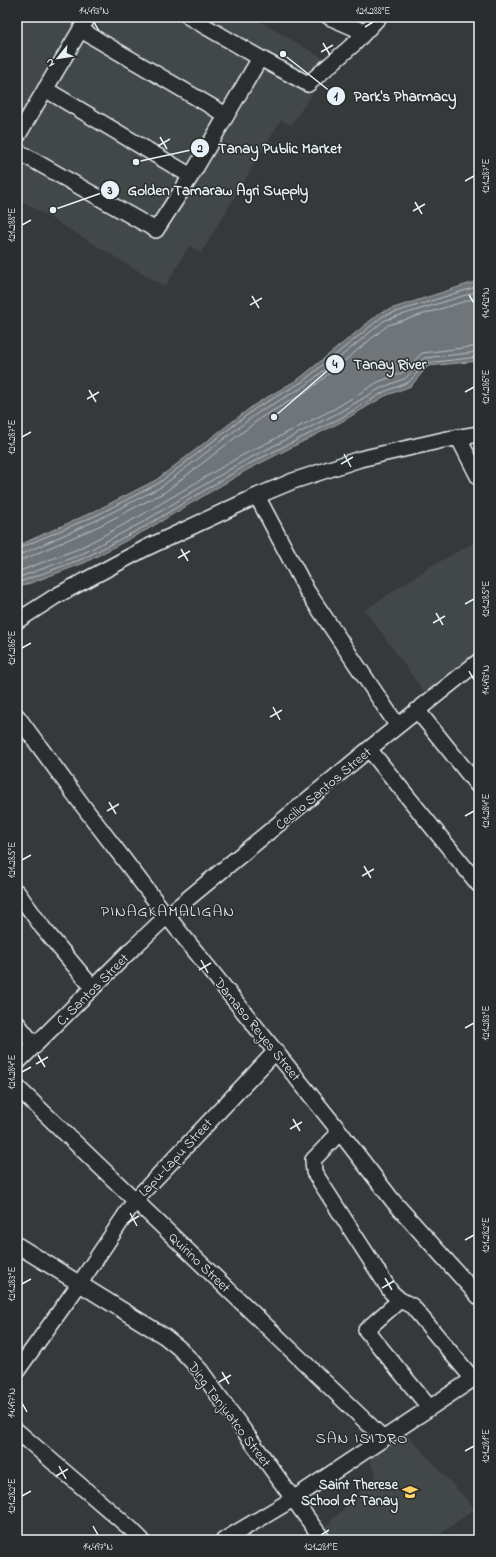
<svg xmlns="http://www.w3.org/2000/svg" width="496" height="1557" viewBox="0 0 496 1557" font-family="'Indie Flower',sans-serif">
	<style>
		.built { fill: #424647 }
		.water { fill: #707579; stroke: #a0a7ac }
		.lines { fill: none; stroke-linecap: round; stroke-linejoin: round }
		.shore { stroke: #b8bfc5; stroke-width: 1 }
		.minor-casing { stroke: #e8f1f8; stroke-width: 18 }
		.minor { stroke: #2a2d2e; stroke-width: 15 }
		.ticks { fill: none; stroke: #e8f1f8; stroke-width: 1.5 }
		.labels { text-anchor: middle; stroke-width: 3; stroke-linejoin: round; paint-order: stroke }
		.street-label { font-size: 14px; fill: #e8f1f8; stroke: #2a2d2e }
		.poi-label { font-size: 14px; font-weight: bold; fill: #e8f1f8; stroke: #2a2d2e; text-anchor: end }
		.quarter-label { font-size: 16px; letter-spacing: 1px; fill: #e8f1f8; stroke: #2a2d2e }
		.leader { fill: none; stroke: #e8f1f8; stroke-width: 1.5 }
		.callout-dot { fill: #e8f1f8; stroke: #2a2d2e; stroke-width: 1.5 }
		.mark-label { font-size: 12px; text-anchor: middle; font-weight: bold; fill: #111 }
		.callout-label { font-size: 15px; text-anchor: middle; font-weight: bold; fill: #e8f1f8; stroke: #2a2d2e; stroke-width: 3; stroke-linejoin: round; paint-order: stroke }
		.neatline { fill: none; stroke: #e8f1f8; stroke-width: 1.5 }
		.ticks-label { font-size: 10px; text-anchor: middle; fill: #e8f1f8 }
	</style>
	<rect width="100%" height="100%" fill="#35393a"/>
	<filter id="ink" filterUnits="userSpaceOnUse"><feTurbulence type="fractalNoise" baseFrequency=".025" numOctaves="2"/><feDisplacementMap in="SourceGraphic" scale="8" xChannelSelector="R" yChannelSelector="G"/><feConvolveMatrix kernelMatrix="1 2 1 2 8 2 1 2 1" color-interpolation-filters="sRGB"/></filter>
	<g filter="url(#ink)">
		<path class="built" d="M17,17h236l80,47 -42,61 -10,-5 -80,133 -12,-7 -24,41 -148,-89z
			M479,540v114l-53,41 -61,-85 66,-44z
			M405,1432l70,77 -43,31h-101l-8,-11 53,-53 -8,-21z"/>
		<path class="water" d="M479,282v79l-51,5 -17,20 -26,10 -44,26 -94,48 -99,59 -64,34 -67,25v-42l78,-35 61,-31 98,-75 46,-27 81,-66 90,-29z"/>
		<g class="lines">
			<path class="shore" d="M17,549l80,-34 62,-32 97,-75 46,-26 81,-66 96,-30
				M17,554h5l77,-35 62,-32 98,-75 46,-26 80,-66 94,-29
				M17,560l7,-1 77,-34 64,-33 97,-75 47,-27 79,-65 91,-28
				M17,572l61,-23 62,-33 99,-59 95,-48 44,-27 24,-9 20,-20 57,-7
				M17,578l63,-23 63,-33 99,-60 94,-48 45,-26 25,-10 18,-20 55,-6
				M17,583l65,-24 64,-33 99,-60 94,-47 45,-27 25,-10 17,-19 53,-6"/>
			<defs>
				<path id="minor" d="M329,17l35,15
					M81,30l145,85
					M260,58l48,26 47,-41 24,-26
					M45,89l146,87
					M17,137l71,-120
					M17,151l139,79 35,-54 69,-118 -71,-41
					M458,437l21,41
					M257,496l50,95 90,134
					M17,621l39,-25 90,-48 111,-52 36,-15 67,-22 83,-19 36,-6
					M417,710l62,77
					M17,716l69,94 81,106 173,216 53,69 86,96
					M369,749l110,136
					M17,892l26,36 50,60
					M17,1023l18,23
					M17,1063l116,-115 34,-32 202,-167 110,-88
					M17,1087l366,351
					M340,1132l-27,28 1,12 77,120 9,8 12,6 61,73
					M17,1245l147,91 15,12 21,22 123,170
					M400,1300l-34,30 63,77
					M17,1371l63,-88 56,-84 140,-148
					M17,1431l114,98 11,11
					M224,1540l69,-41 186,-124"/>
			</defs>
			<use href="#minor" class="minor-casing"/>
			<use href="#minor" class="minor"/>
		</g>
	</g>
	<path class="ticks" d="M94,22l5,9M365,27l8,-5M323,43l7,12M321,52l12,-7M160,137l7,12M158,146l12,-7M465,181l9,-5M415,202l7,12M413,211l12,-7M22,225l9,-5M469,295l5,8M252,296l7,12M250,305l12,-7M89,390l7,12M465,392l9,-5M87,399l12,-7M22,437l9,-5M344,454l7,13M341,464l12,-7M181,549l7,12M178,558l12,-7M465,604l9,-5M436,613l7,12M433,623l12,-7M22,648l9,-5M469,671l5,9M273,707l7,13M270,717l12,-7M109,802l7,12M107,811l12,-7M465,816l9,-5M22,860l9,-5M364,866l7,12M362,876l12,-7M201,960l7,13M199,970l12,-7M465,1028l9,-5M38,1055l7,12M36,1064l12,-7M22,1072l9,-5M293,1119l7,12M290,1129l12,-7M130,1213l7,13M127,1223l12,-7M465,1240l9,-5M385,1278l7,12M22,1284l9,-5M382,1288l12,-7M222,1372l7,12M219,1382l12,-7M22,1403l5,9M465,1451l9,-5M59,1466l7,13M56,1476l12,-7M22,1496l9,-5M93,1526l5,9M321,1535l8,-5"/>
	<defs>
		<symbol id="school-bare" viewBox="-9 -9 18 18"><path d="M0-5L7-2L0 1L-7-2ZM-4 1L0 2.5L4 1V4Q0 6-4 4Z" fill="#ffd166" stroke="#2a2d2e" stroke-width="2.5" paint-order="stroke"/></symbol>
	</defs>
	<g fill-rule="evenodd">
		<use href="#school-bare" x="399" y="1481" width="22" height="22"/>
	</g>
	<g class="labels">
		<g class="street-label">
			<text transform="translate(323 788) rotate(-40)" y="5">Cecilio Santos Street</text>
			<text transform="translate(92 989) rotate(-45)" y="5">C. Santos Street</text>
			<text transform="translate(258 1029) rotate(51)" y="5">Damaso Reyes Street</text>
			<text transform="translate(175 1157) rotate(-47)" y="5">Lapu-Lapu Street</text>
			<text transform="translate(200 1262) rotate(44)" y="5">Quirino Street</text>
			<text transform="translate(230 1414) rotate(53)" y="5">Ding Tanjuatco Street</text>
		</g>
		<g class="poi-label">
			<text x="398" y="1489">Saint Therese<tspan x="398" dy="16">School of Tanay</tspan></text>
		</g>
		<g class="quarter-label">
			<text x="168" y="916">PINAGKAMALIGAN</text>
			<text x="362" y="1443">SAN ISIDRO</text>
		</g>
	</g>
	<path class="leader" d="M283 54L336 96M136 162L200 148M53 210L110 190M274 417L335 364"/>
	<g class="callout-dot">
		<circle cx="283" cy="54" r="4"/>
		<circle cx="136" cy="162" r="4"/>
		<circle cx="53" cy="210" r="4"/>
		<circle cx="274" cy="417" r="4"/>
		<circle cx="336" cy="96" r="10"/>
		<circle cx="200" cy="148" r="10"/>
		<circle cx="110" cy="190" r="10"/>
		<circle cx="335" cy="364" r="10"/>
	</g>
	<g class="mark-label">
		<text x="336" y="100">1</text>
		<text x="200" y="152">2</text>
		<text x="110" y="194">3</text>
		<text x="335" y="368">4</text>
	</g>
	<g class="callout-label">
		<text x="405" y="101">Park's Pharmacy</text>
		<text x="280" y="153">Tanay Public Market</text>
		<text x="218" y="195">Golden Tamaraw Agri Supply</text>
		<text x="390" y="369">Tanay River</text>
	</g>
	<rect width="496" height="1557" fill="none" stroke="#2a2d2e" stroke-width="44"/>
	<g transform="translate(58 58) rotate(240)" stroke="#2a2d2e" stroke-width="3" paint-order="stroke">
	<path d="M0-3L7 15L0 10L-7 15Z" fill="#e8f1f8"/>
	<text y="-6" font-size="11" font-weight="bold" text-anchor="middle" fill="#e8f1f8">N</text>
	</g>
	<rect x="22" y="22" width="452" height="1513" class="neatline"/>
	<g class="ticks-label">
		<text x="94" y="14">14.493°N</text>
		<text x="373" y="14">121.288°E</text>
		<text transform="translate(485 176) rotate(-90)" y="4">121.287°E</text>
		<text transform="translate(11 225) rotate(-90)" y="4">121.288°E</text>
		<text transform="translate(485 303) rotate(-90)" y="4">14.492°N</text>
		<text transform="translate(485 387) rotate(-90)" y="4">121.286°E</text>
		<text transform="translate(11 437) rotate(-90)" y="4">121.287°E</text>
		<text transform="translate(485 599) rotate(-90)" y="4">121.285°E</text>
		<text transform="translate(11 648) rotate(-90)" y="4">121.286°E</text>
		<text transform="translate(485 680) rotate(-90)" y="4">14.493°N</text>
		<text transform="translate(485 811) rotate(-90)" y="4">121.284°E</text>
		<text transform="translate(11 860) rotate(-90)" y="4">121.285°E</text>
		<text transform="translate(485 1023) rotate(-90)" y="4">121.283°E</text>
		<text transform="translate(11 1072) rotate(-90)" y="4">121.284°E</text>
		<text transform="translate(485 1235) rotate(-90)" y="4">121.282°E</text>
		<text transform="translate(11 1284) rotate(-90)" y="4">121.283°E</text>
		<text transform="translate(11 1403) rotate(-90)" y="4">14.497°N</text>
		<text transform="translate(485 1446) rotate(-90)" y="4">121.281°E</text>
		<text transform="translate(11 1496) rotate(-90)" y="4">121.282°E</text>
		<text x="98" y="1550">14.497°N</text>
		<text x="321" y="1550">121.281°E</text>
	</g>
</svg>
